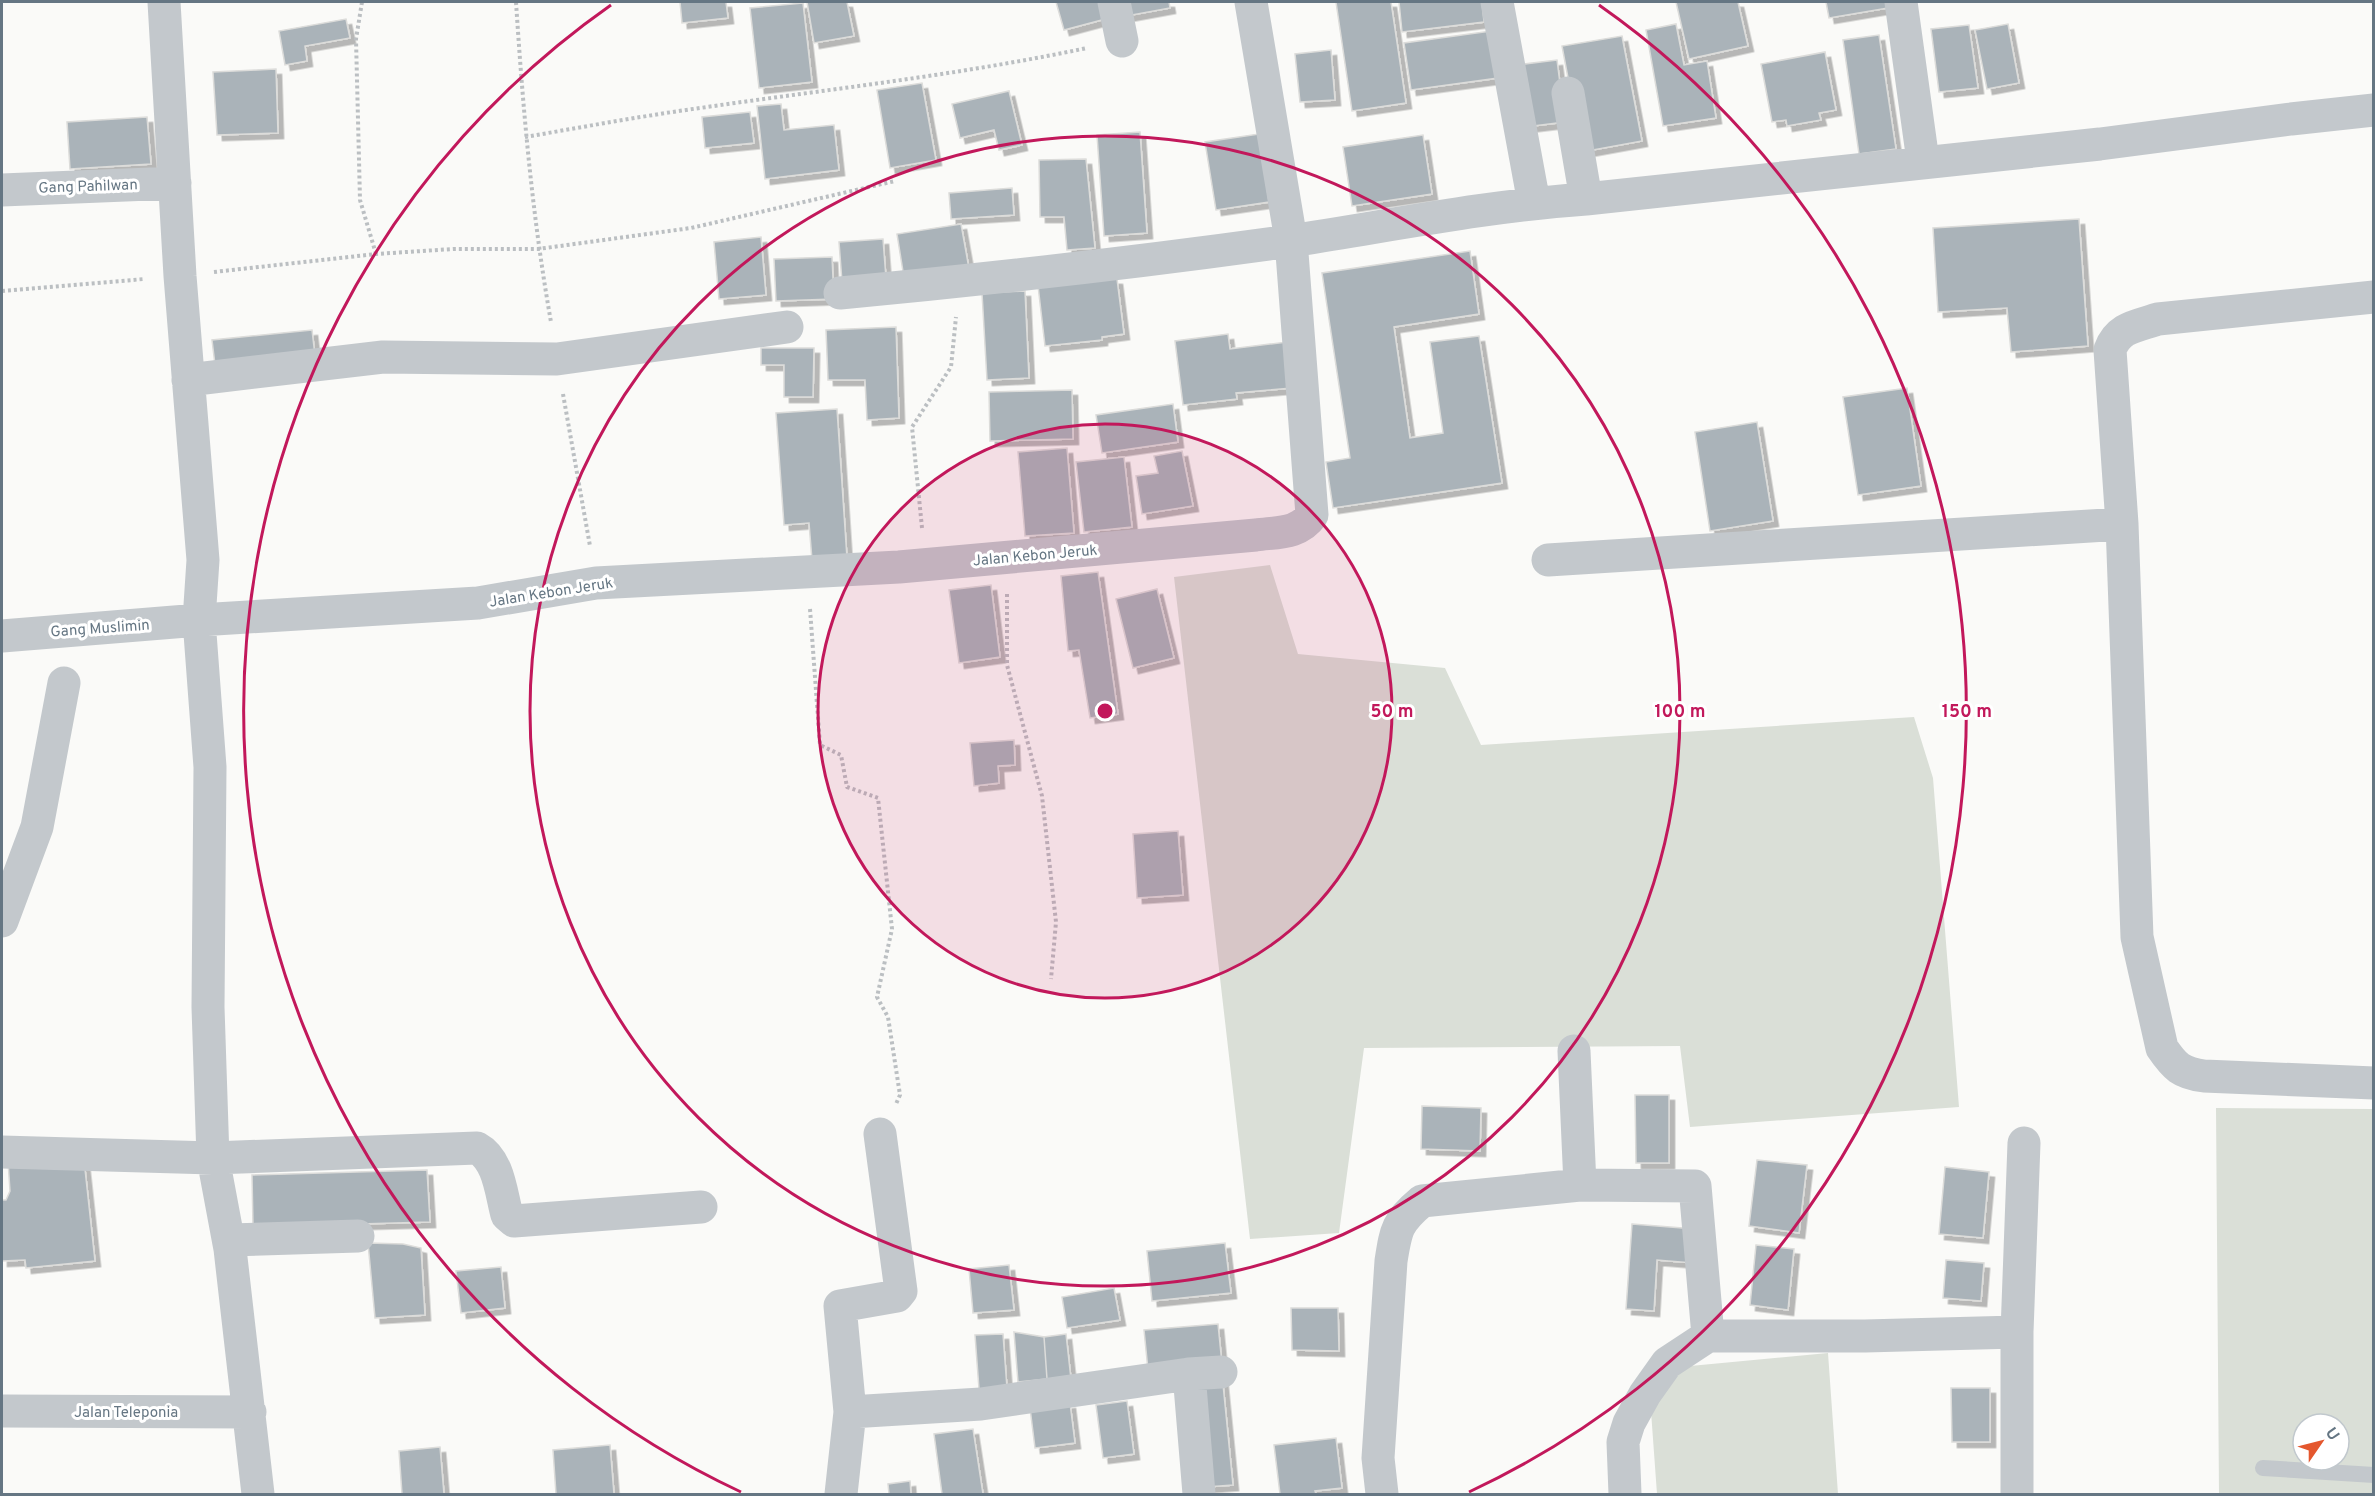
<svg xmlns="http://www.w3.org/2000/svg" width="2375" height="1496" viewBox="0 0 2375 1496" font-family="Overpass,sans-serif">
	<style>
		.green { fill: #dadfd7; fill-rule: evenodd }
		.building { fill: #aab3b9; stroke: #dcdcda; stroke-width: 1.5; filter: url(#shadow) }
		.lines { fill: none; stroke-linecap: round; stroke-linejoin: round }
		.path { stroke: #bbbfc2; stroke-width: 4; stroke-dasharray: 3 3; stroke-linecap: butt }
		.service { stroke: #c3c8cc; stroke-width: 16 }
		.minor { stroke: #c3c8cc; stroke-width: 33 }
		.ring { fill: none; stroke: #c2185b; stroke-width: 3 }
		.labels { text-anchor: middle; stroke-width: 6; stroke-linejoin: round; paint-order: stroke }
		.street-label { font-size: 15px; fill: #657683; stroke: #fff }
		.centre { fill: #c2185b; stroke: #fff; stroke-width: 3 }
		.ring-label { font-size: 18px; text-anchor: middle; font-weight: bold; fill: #c2185b; stroke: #fff; stroke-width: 6; stroke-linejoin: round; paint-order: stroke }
	</style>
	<defs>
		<filter id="shadow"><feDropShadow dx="5.5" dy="5.5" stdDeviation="0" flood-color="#0004"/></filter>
	</defs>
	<rect width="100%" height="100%" fill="#fafaf8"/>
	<path class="green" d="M1270,565l28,89 147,14 36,77 433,-28 19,61 26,329 -269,20 -10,-81 -316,2 -25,185 -89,6 -76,-662z
		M2216,1108l157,1v385h-154zM2303,1424h36v36h-36z
		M1828,1353l10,141h-181l-9,-124z"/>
	<path class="building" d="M680,2h46l2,16 -46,5z
		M807,2h40l7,34 -40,7z
		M1056,2h52l5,15 -49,13z
		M1118,2h51l1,6 -49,9z
		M1336,2h55l15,101 -54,8z
		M1399,2h83l2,20 -82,10z
		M1676,2h62l10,44 -59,13z
		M1826,2h60l2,6 -59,10z
		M803,3l9,79 -53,6 -9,-80z
		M346,19l4,19 -45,8 2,15 -22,4 -6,-34z
		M1676,24l8,41 23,-4 9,57 -53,8 -17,-96z
		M2008,24l11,59 -32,6 -12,-59z
		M1969,25l9,63 -39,4 -8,-63z
		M1491,31l7,47 -87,12 -7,-47z
		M1879,35l17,114 -37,5 -16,-114z
		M1622,36l20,105 -60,11 -20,-106z
		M1331,50l4,50 -35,2 -5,-48z
		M1825,52l11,58 -17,3 2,7 -34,6 -1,-6 -14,2 -11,-58z
		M1557,60l8,62 -40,5 -9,-62z
		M276,69l2,64 -61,2 -4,-63z
		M922,83l14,77 -46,8 -13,-78z
		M1009,91l13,54 -23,5 -5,-20 -34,8 -8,-34z
		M781,104l3,26 50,-5 5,45 -74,9 -8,-73z
		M750,112l4,31 -49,5 -3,-31z
		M147,117l4,47 -81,5 -3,-47z
		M1140,132l7,101 -43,3 -7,-101z
		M1259,134l10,68 -53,8 -11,-68z
		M1423,135l9,59 -80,12 -9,-59z
		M1086,159l9,89 -28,2 -3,-33h-24l-1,-57z
		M1012,188l2,27 -63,4 -2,-26z
		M2079,219l9,127 -77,6 -4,-44 -69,4 -5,-84z
		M961,224l9,50 -65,10 -8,-50z
		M761,237l5,58 -47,4 -5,-57z
		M883,239l3,39 -44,4 -3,-40z
		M1470,251l9,63 -85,13 16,111 33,-5 -13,-91 49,-6 23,147 -169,25 -7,-46 24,-4 -28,-185z
		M832,257l2,42 -58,2 -2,-42z
		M1037,277l80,2 7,55 -22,3v3l-57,6z
		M1025,291l4,87 -42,2 -5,-87z
		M896,327l3,91 -32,2 -2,-40h-37l-2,-50z
		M312,330l4,34 -100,9 -4,-33z
		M1228,334l2,15 57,-7 5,46 -56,5 1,6 -54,6 -8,-64z
		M761,348h53l-1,49h-29v-32h-23z
		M1907,388l14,98 -63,9 -15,-98z
		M1072,390l1,49 -83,2 -1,-49z
		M1173,404l5,38 -76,11 -6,-38z
		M837,409l10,149 -35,2 -3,-37 -25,2 -8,-112z
		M1757,422l16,99 -63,10 -15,-99z
		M1067,448l7,85 -49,3 -7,-84z
		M1182,451l11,55 -51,8 -6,-38 22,-3 -4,-17z
		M1124,457l8,70 -48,5 -8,-70z
		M1098,572l20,142 -28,4 -11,-68 -11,1 -7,-75z
		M991,585l9,72 -41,6 -10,-73z
		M1157,589l17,69 -41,10 -17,-69z
		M1014,740l1,25 -17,1 1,17 -25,3 -4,-43z
		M1178,831l5,64 -46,3 -4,-64z
		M1635,1095h34v68h-33z
		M1422,1106l59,2 -1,43 -59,-2z
		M84,1160l11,101 -69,7 -1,-8 -23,1v-61h4l4,-9 -2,-30z
		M1757,1160l50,5 -8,68 -50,-7z
		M1945,1167l44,5 -6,66 -44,-4z
		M427,1170l3,52 -177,5 -1,-52z
		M1632,1224l63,5 -2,34 -36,-3 -3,51 -28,-2z
		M368,1243l35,1 18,4 4,67 -50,3z
		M1225,1243l6,50 -79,8 -5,-50z
		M1756,1245l38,4 -6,61 -38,-5z
		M1946,1260l38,3 -3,38 -38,-3z
		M1009,1265l5,45 -41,3 -4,-44z
		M501,1267l4,41 -44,5 -5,-42z
		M1114,1288l6,32 -53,8 -5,-31z
		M1291,1308h47l1,43 -47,-1z
		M1218,1324l4,40 -74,6 -4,-40z
		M1014,1332l30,5 3,42 -29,3z
		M1003,1334l4,54 -28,1 -4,-54z
		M1066,1334l5,45h-24l-3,-42z
		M1222,1374l11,111 -27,2 -11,-110z
		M1951,1388h39v54h-38z
		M1127,1401l7,53 -31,4 -7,-53z
		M1070,1403l5,40 -40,5 -5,-40z
		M973,1429l10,65h-41l-8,-60z
		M1336,1438l6,50 -27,3 1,3h-36l-6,-49z
		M610,1445l4,49h-58l-3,-44z
		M440,1447l4,47h-42l-3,-43z
		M910,1481l1,13h-22l-1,-10z"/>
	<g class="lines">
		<path class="path" d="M362,2l-6,37 4,161 16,54
			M516,2c7,107 16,213 35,320
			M525,137c58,-10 117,-21 175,-29 130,-19 259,-33 387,-60
			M214,272l162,-18 77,-5h85l153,-21 204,-47
			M2,291l142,-12
			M563,394l27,152
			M922,528l-10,-101 39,-60 5,-50
			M1007,594v71l35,131 14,126 -5,57
			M810,609l10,136 21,10 6,32 31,11 14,131 -15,68 11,20 12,78 -4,9"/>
		<path class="service" d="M2263,1468l111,7"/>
		<path class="minor" d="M164,2l16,274 23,284 -4,60 11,147 -2,240 5,151 17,91 28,245
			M1114,2l8,39
			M1497,2l37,201
			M1901,2l22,159
			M1568,93l18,106
			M2,190l173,-7
			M840,293c150,-14 300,-31 450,-52 99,-15 196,-35 296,-42l514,-55 191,-25 83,-9
			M2374,297l-216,22c-21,7 -40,8 -48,31l12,174 15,413 25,111c13,19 19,25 42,28l170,7
			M188,380l195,-23 174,2 230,-32
			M1548,560l574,-36
			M2,636l197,-16 279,-17 118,-20 303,-16 357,-32c22,-3 43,-1 56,-20l-21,-275 -40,-238
			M2,921l35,-94 27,-144
			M1574,1051l6,134
			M2,1152l211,6 264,-10c22,12 24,45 30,67l7,6 187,-14
			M229,1240l129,-4
			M1189,1374l10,120
			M2,1411l248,1
			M850,1412l131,-8 208,-30 32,-2
			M841,1494l9,-82 -10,-106 57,-10 4,-5 -21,-157
			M1382,1494l-4,-36 13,-197c5,-32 6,-39 31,-60l158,-16 115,1 13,150
			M1625,1494l-2,-52 6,-19 16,-29 22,-31 41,-27h157l152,-4
			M2017,1494v-162l7,-189"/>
	</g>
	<circle cx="1105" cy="711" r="287" fill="#c2185b" fill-opacity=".12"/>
	<g class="ring">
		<circle cx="1105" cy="711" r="287"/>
		<circle cx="1105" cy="711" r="575"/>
		<path d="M741 1492A862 862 0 0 1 611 5M1599 5A862 862 0 0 1 1469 1492"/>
	</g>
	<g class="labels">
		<g class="street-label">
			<text transform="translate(88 186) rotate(-2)" y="5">Gang Pahilwan</text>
			<text transform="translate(1035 555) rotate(-5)" y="5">Jalan Kebon Jeruk</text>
			<text transform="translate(551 592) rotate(-9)" y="5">Jalan Kebon Jeruk</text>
			<text transform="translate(100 628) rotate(-4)" y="5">Gang Muslimin</text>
			<text x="126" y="1417">Jalan Teleponia</text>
		</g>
	</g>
	<circle cx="1105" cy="711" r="9" class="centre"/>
	<g class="ring-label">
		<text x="1392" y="717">50 m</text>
		<text x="1680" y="717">100 m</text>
		<text x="1967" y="717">150 m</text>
	</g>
	<rect width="2375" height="1496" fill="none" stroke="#657683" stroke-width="6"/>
	<g transform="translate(2321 1442) rotate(55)"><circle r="28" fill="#ffffff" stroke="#c1c8cd" stroke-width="1.5"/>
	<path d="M0-4.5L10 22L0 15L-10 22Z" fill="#e4572e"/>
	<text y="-9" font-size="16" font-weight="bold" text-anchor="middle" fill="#657683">U</text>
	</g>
</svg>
